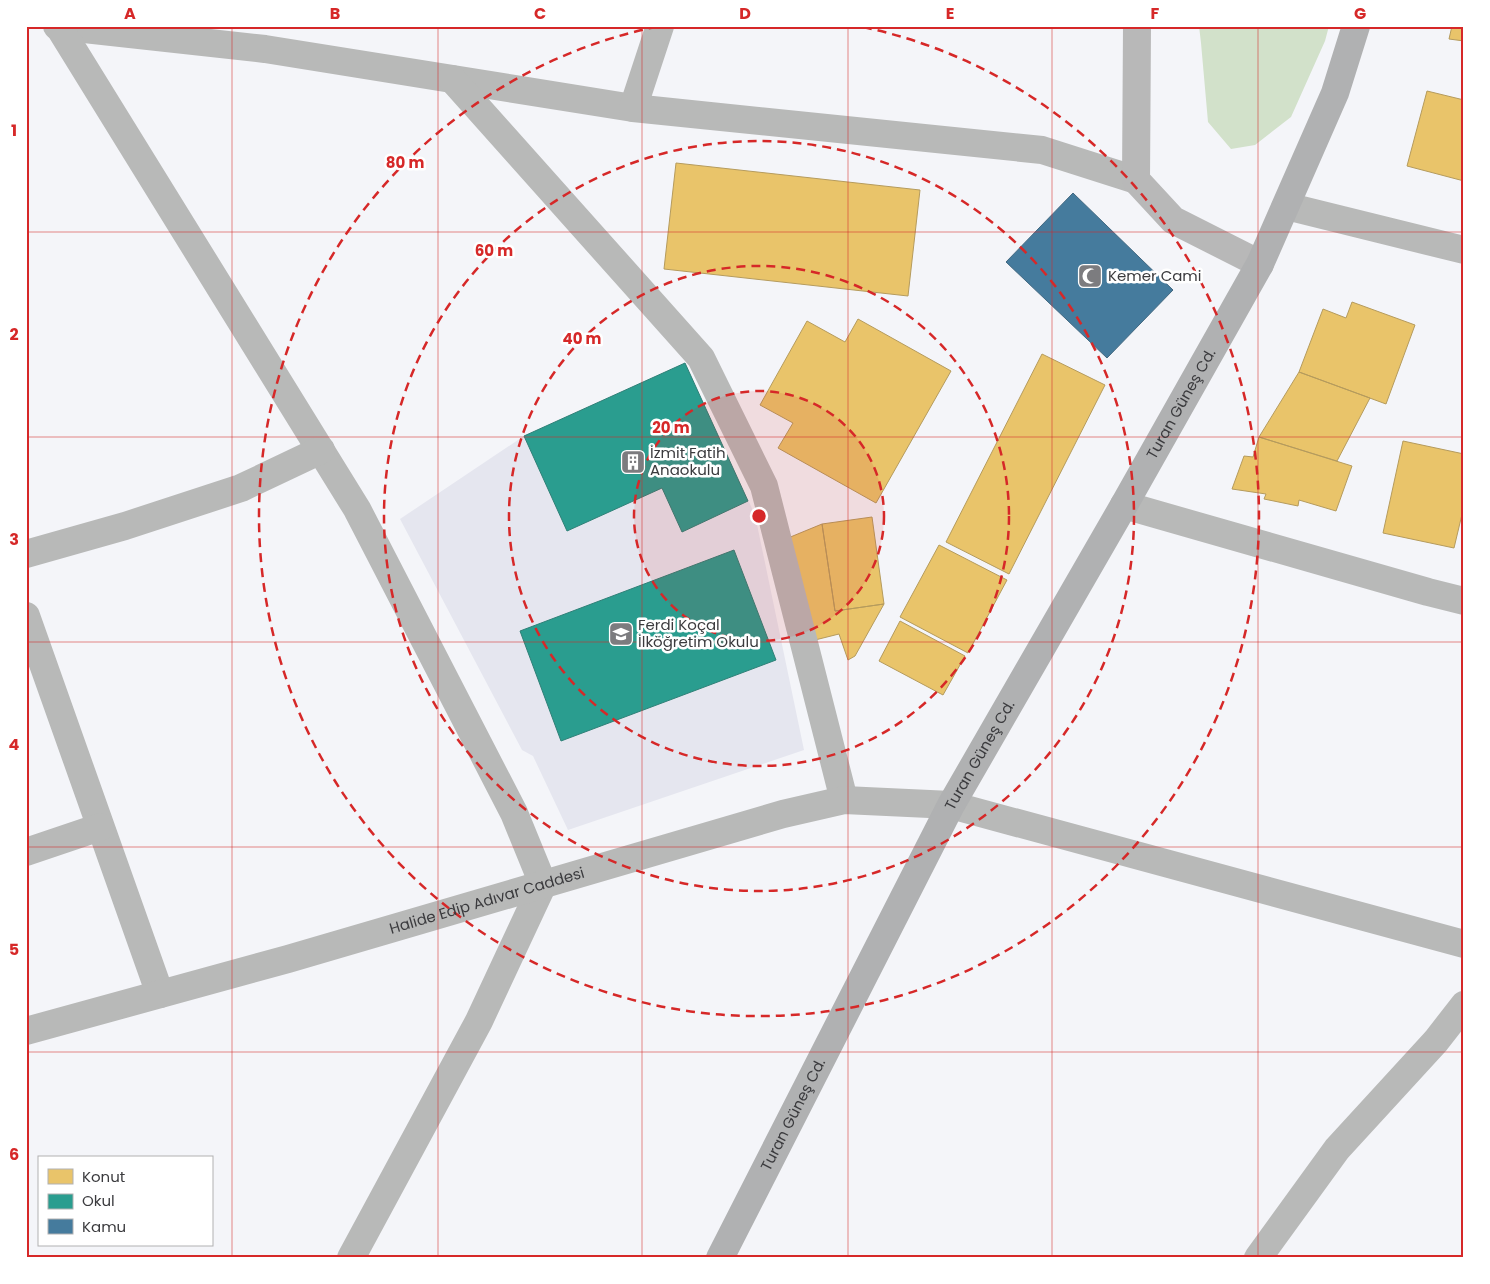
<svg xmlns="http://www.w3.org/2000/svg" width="1490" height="1284" viewBox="0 0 1490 1284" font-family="Poppins,sans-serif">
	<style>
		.built { fill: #e5e6ef }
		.green { fill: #d2e1ca }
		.homes { fill: #e9c46a; stroke: #b59b5d }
		.schools { fill: #2a9d8f; stroke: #2f8077 }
		.public { fill: #457b9d; stroke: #426880 }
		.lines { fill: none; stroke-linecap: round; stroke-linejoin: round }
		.street { stroke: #b8b9b8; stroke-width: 28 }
		.secondary { stroke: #b8b8b8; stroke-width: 28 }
		.primary { stroke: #b0b1b2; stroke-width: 28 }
		.grid { fill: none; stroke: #d62828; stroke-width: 1; stroke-opacity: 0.55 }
		.ring { fill: none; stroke: #d62828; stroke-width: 2.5; stroke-dasharray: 9 6 }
		.labels { text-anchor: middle; stroke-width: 5; stroke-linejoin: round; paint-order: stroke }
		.poi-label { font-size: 15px; fill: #3b3b3e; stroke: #fff; text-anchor: start }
		.street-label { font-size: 15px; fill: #3b3b3e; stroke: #fff }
		.centre { fill: #d62828; stroke: #fff; stroke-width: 2.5 }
		.ring-label { font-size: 15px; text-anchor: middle; font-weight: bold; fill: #d62828; stroke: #fff; stroke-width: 5; stroke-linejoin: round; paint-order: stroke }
		.neatline { fill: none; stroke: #d62828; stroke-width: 2 }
		.grid-label { font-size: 16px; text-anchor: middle; font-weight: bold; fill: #d62828 }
	</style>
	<rect width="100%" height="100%" fill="#f4f5f9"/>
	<path class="built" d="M685,363l70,152 49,235 -236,80 -35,-74 -11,-6 -122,-231 124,-83z"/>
	<path class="green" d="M1199,26h130l-4,15 -34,76 -36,28 -24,4 -23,-27 -7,-79z"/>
	<path class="homes" d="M1452,26h12v15l-15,-2z
		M1427,91l37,9v81l-57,-15z
		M676,163l244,27 -12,106 -244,-27z
		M1352,302l63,23 -29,79 -87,-32 24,-63 23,9z
		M858,319l93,52 -75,132 -98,-55 15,-25 -33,-18 47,-84 38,21z
		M1042,354l63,31 -96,189 -63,-32z
		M1299,372l71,26 -33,63 -78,-24z
		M1259,437l93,29 -16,45 -37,-11 -1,6 -34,-7 2,-5 -34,-5 12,-33 9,1z
		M1403,441l61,13v52l-10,42 -71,-15z
		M872,517l12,87 -49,7 -13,-87z
		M822,524l13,87 49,-7 -29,52 -7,4 -9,-26 -24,6 -27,-102z
		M939,545l68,35 -39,73 -68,-36z
		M900,621l65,35 -22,39 -64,-34z"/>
	<path class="schools" d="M685,363l63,138 -66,31 -20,-44 -95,43 -43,-95z
		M734,550l42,110 -215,81 -41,-110z"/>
	<path class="public" d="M1073,193l100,97 -66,68 -101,-96z"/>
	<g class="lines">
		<g class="street">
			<path d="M57,26l208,23 368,59 409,42 94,30"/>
			<path d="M59,27l298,482 157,304 29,71 -64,137 -128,237"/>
			<path d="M452,79l249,279 63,128 80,314"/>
			<path d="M633,108l27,-82"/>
			<path d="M1286,206l178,44"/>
			<path d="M1124,505l304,87 36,9"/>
			<path d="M26,554l99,-28 116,-38 80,-38"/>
			<path d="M26,616l134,378"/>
			<path d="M26,852l74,-25"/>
			<path id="s1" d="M26,1031l262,-72 495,-145 61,-14 107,5 513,139"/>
			<path d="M1258,1258l79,-109 99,-108 28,-36"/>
		</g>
		<path class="secondary" d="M1137,26l-1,154 37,40 87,44"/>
		<path class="primary" id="s2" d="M720,1258l231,-453 173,-300 136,-241 75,-171 21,-67"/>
	</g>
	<path class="grid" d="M232,26v1232M438,26v1232M642,26v1232M848,26v1232M1052,26v1232M1258,26v1232M26,232h1438M26,437h1438M26,642h1438M26,847h1438M26,1052h1438"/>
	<circle cx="759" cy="516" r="125" fill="#d62828" fill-opacity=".12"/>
	<g class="ring">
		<circle cx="759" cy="516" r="125"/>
		<circle cx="759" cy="516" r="250"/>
		<circle cx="759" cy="516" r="375"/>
		<path d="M863 27A500 500 0 1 1 655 27"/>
	</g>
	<defs>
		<symbol id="mosque-square" viewBox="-11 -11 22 22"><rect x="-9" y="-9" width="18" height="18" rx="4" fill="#7c7c7f" stroke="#fff"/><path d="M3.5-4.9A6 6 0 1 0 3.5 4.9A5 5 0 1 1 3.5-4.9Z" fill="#fff"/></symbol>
		<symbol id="building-square" viewBox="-11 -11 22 22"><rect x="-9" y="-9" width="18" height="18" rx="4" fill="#7c7c7f" stroke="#fff"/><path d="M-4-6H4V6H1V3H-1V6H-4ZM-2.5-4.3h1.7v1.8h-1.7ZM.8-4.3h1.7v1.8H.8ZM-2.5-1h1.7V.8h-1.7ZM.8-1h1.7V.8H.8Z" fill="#fff"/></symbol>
		<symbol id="school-square" viewBox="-11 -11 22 22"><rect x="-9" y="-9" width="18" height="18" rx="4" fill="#7c7c7f" stroke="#fff"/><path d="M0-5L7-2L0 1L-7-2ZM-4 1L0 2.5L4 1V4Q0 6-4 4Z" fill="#fff"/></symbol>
	</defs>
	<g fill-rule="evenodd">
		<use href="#mosque-square" x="1076" y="262" width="28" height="28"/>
		<use href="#building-square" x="619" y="448" width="28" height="28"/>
		<use href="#school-square" x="607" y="620" width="28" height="28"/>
	</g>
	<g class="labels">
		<g class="poi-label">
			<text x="1108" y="281">Kemer Cami</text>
			<text x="650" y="458">İzmit Fatih<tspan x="650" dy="17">Anaokulu</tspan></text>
			<text x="638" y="630">Ferdi Koçal<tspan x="638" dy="17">İlköğretim Okulu</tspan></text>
		</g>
		<g class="street-label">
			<text dy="5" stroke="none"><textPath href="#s2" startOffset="971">Turan Güneş Cd.</textPath></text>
			<text dy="5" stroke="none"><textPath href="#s2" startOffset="566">Turan Güneş Cd.</textPath></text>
			<text dy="5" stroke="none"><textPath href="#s1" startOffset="479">Halide Edip Adıvar Caddesi</textPath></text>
			<text dy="5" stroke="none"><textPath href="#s2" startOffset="161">Turan Güneş Cd.</textPath></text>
		</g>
	</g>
	<circle cx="759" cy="516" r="8" class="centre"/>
	<g class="ring-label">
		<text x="405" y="168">80 m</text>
		<text x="494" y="256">60 m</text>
		<text x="582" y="344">40 m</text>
		<text x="671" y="433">20 m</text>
	</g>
	<rect width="1490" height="1284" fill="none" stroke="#ffffff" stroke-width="55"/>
	<rect x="38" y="1156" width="175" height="90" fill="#ffffff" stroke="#b1b1b2"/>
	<rect x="48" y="1169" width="25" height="15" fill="#e9c46a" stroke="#b1b1b2"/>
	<text x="82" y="1182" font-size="15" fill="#3b3b3e">Konut</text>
	<rect x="48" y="1194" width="25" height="15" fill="#2a9d8f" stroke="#b1b1b2"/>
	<text x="82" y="1206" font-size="15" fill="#3b3b3e">Okul</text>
	<rect x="48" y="1219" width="25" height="15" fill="#457b9d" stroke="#b1b1b2"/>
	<text x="82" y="1232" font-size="15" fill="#3b3b3e">Kamu</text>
	<rect x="28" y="28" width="1434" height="1228" class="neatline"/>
	<g class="grid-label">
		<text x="130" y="19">A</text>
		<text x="335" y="19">B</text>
		<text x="540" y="19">C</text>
		<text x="745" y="19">D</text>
		<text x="950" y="19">E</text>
		<text x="1155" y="19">F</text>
		<text x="1360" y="19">G</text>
		<text x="14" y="136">1</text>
		<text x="14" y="340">2</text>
		<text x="14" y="545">3</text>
		<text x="14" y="750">4</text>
		<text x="14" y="955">5</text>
		<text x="14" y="1160">6</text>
	</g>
</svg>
